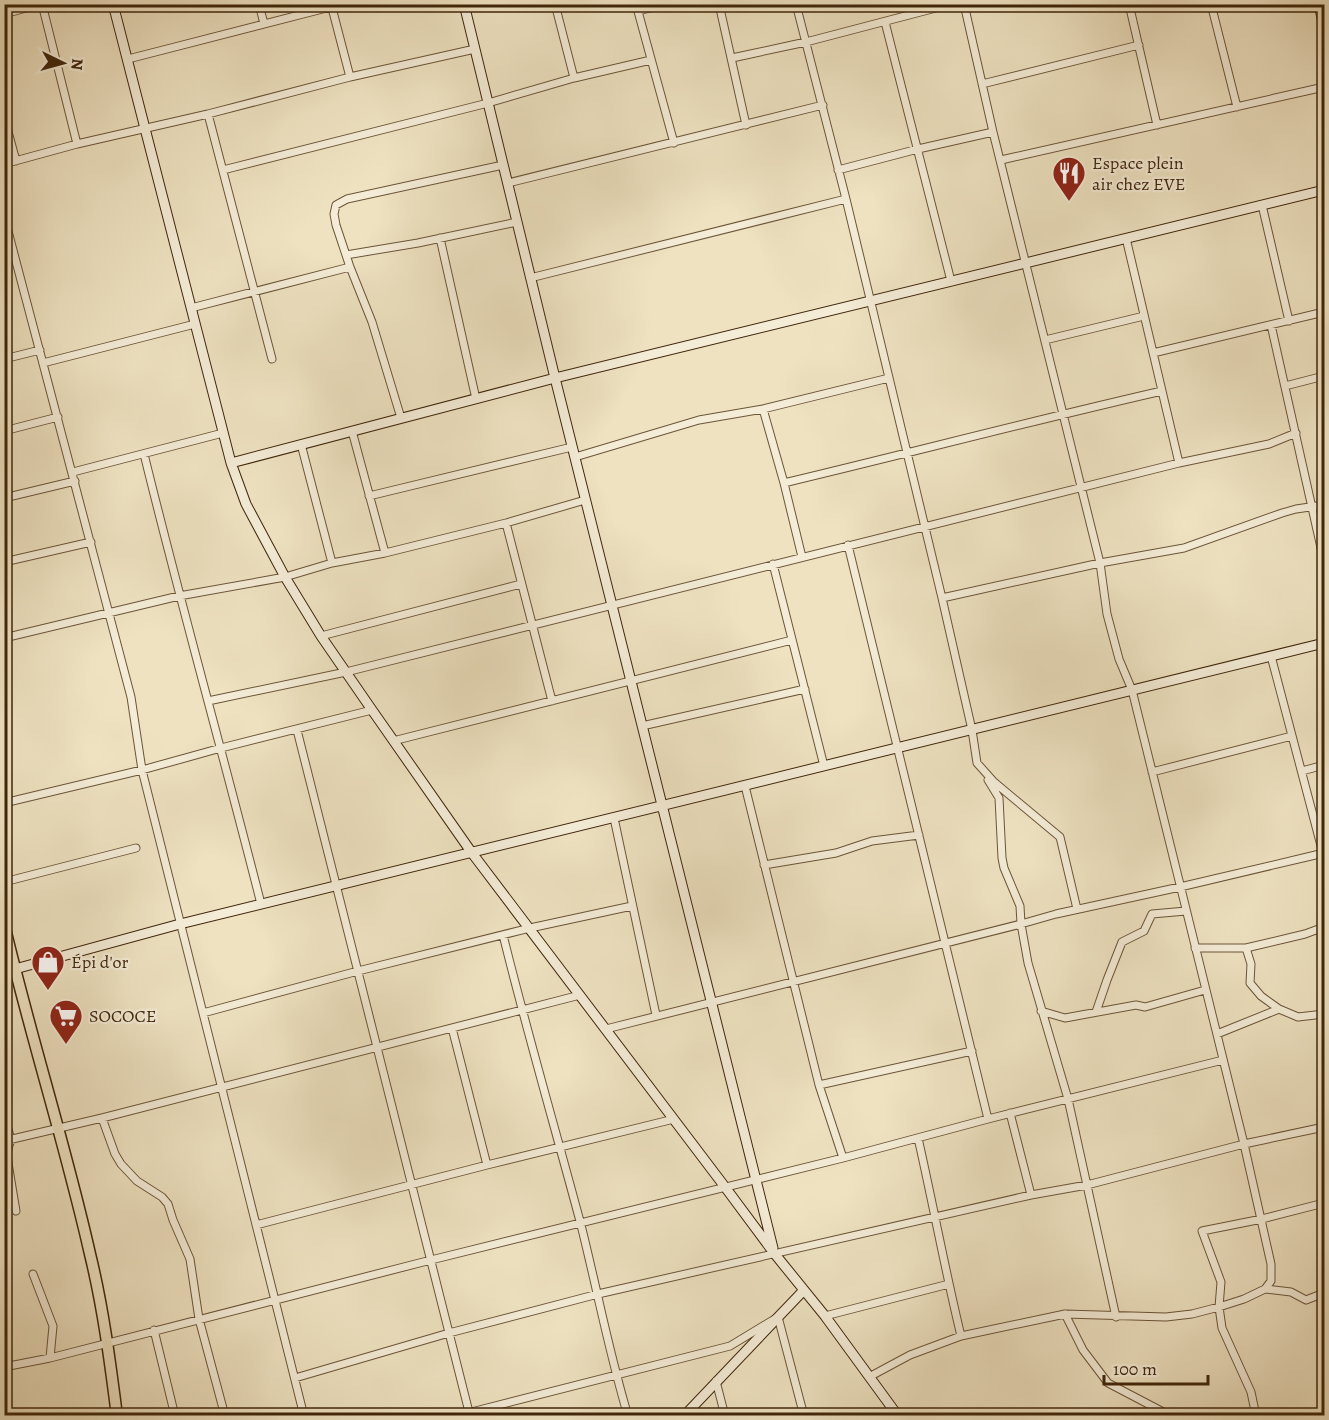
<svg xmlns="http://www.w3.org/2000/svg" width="1329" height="1420" viewBox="0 0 1329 1420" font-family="Alegreya,serif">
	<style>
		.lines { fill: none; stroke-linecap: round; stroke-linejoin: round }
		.street-casing { stroke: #6b5538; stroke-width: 9 }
		.secondary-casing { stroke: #3f260b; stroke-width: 11 }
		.primary-casing { stroke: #3f260b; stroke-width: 13 }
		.street { stroke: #f4ecd7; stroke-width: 7 }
		.secondary { stroke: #f4ecd7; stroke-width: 9 }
		.primary { stroke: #eee2c1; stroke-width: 10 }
		.labels { text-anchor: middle; stroke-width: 4.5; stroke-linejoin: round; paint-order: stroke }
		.poi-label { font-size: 18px; fill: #3f260b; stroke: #f4ecd7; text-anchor: start }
	</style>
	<rect width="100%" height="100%" fill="#eee2c1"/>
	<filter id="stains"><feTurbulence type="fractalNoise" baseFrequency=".00333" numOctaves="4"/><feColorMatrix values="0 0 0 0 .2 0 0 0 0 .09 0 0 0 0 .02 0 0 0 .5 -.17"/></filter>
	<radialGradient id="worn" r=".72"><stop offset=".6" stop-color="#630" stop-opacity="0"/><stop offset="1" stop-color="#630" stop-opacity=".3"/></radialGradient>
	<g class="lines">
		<defs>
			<path id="street" d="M42,4l35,140
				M259,4l5,20
				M331,4l19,73
				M555,4l19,74
				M636,4l38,139
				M719,4l27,121
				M796,4l50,195 96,399 30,132 5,33 17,19 66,55 17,72
				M1129,4l28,121
				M1211,4l26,103
				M638,11l28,-7
				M4,14l37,-10
				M885,22l66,259
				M732,58l74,-16 145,-38
				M128,59l214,-55
				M982,84l157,-39
				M208,114l64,245
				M4,117l12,44
				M1001,160l323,-73
				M4,164l73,-20 131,-30 142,-37 125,-28
				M223,170l265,-67 86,-25 77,-18
				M838,170l80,-21 75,-17
				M508,183l315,-78
				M1262,205l27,116
				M4,216l127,481 11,73 162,646
				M440,238l36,161
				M1126,238l53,225
				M346,255l72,-12 99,-21
				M530,278l316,-79
				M191,308l159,-41
				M1271,325l53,236
				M1045,340l99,-24
				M1153,353l171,-41
				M4,359l36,-9
				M43,363l152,-39
				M1285,386l39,-10
				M763,409l21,74 18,74
				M401,418l-29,-96 -22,-55 -14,-42 -2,-11 2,-9 11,-6 156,-34
				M4,431l54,-14
				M352,431l33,122
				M301,444l31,119
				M144,454c37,151 79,300 117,450
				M575,457l124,-37 64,-11 126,-31
				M73,472l150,-39
				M784,483c126,-30 251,-63 378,-92
				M369,496l203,-49
				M4,498l71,-17
				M506,523l46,178
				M848,545l140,574
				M4,562l87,-20
				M773,564l51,202
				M942,598l158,-35 84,-15 98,-35 14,-4 28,-4
				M321,636l200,-52
				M4,638l175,-42 106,-19 47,-14 53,-10 121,-30 79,-23
				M1271,656l53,201
				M208,701l138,-29 833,-209 90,-19 27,-11
				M642,726l163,-37
				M297,730l173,686
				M393,741l399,-101
				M1302,771l22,-6
				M1152,772l140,-36
				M988,780l11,18 3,60 2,10 16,38 1,18 7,39 40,136 48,218
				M745,786l74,299 24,73
				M4,803l138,-33 79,-22 151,-38
				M614,818l42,197
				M764,865l72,-12 36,-12 47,-6
				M4,882l132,-34
				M503,935c24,97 52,193 78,290 16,64 28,128 47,191
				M1195,948h51l59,-14 19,-7
				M1246,948l5,16 -1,19 11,13 18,13
				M4,971l11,-2
				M1041,1011l24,7 71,-13 9,2 60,-17
				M1096,1012l11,-32 15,-38 22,-11 8,-17 34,-3
				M203,1013l155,-42 172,-43 102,-22
				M452,1028l35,137
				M606,1029l415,-105 35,-10 124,-27 144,-34
				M1217,1034l62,-25 19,8 26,-3
				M819,1085l153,-34
				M1010,1113l21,82
				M4,1115l7,25 -3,8 -1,9 9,54
				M102,1118l13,36 6,10 16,17 25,16 6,7 5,16 17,39 9,60 26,97
				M918,1138c15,66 27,132 43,198
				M4,1141l98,-23 478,-123
				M256,1225l231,-60 187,-46
				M33,1274l20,52 -3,32
				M1265,1289l26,3 15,8 18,-7
				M1065,1314l18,36 25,33 63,33
				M825,1316l124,-32
				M154,1330l21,86
				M4,1367l46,-9 381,-98 412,-102 145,-39 235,-59
				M869,1377l41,-22 51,-19 104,-22 101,3 26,-3 27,-7 25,-8 21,-10 6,-8v-17l-27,-120 -112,-454 -13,-31 -12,-45 -7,-51 -107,-431 -29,-128
				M295,1378l154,-45 149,-39 433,-99 56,-10 157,-41 80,-17
				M716,1381l9,35
				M456,1416l274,-70 48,-29 26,99
				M1256,1416l-5,-24 -29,-64 -3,-21 2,-25 -19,-51 60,-12 62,-16"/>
			<path id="secondary" d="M113,4l118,459 15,41 39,73 36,59 51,74 100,143 253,334 49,66 51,63 73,100
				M464,4l91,374 218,870
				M1319,4l5,23
				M231,463l324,-85 769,-188
				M15,969l165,-45 1144,-281
				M684,1416l120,-126"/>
			<path id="primary" d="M4,924c26,111 61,219 86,330 13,53 20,107 27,162"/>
		</defs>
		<use href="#street" class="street-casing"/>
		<use href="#secondary" class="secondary-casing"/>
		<use href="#primary" class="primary-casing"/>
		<use href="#street" class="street"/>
		<use href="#secondary" class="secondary"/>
		<use href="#primary" class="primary"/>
	</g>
	<defs>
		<symbol id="restaurant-pin" viewBox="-11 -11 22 30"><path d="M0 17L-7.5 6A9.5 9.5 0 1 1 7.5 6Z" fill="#8f2418" stroke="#f4ecd7"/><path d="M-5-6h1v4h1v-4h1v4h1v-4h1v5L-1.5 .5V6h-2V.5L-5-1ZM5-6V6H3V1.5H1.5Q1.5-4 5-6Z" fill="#fff"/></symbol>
		<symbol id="shop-pin" viewBox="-11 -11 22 30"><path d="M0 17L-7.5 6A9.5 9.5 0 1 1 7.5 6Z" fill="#8f2418" stroke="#f4ecd7"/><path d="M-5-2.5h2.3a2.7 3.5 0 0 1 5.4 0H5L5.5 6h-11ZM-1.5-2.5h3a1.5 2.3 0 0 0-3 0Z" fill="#fff"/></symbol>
		<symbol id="supermarket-pin" viewBox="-11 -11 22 30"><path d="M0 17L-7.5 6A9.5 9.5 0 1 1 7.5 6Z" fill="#8f2418" stroke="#f4ecd7"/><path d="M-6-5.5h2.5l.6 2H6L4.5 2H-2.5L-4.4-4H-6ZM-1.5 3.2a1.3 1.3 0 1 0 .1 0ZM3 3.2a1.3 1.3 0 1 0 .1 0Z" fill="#fff"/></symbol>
	</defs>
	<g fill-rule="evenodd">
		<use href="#restaurant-pin" x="1050" y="154" width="38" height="52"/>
		<use href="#shop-pin" x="29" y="943" width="38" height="52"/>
		<use href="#supermarket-pin" x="47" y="997" width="38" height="52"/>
	</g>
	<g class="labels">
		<g class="poi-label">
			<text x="1092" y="169">Espace plein<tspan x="1092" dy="21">air chez EVE</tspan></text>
			<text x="71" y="968">Épi d'or</text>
			<text x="89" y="1022">SOCOCE</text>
		</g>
	</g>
	<rect width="1329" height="1420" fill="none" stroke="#eee2c1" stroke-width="24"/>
	<rect x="6" y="6" width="1317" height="1408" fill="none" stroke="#3f260b" stroke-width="3"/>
	<rect x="12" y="12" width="1305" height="1396" fill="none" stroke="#3f260b" stroke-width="1.5"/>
	<g transform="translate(63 63) rotate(95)" stroke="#f4ecd7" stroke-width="4.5" paint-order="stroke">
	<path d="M0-4.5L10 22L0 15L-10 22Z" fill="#3f260b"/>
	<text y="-9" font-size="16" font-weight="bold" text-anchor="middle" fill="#3f260b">N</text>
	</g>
	<path d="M1104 1375v9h104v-9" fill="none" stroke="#3f260b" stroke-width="3"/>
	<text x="1113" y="1375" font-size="18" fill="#3f260b" stroke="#f4ecd7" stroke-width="4.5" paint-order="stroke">100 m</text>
	<rect width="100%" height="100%" filter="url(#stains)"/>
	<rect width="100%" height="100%" fill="url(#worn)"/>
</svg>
